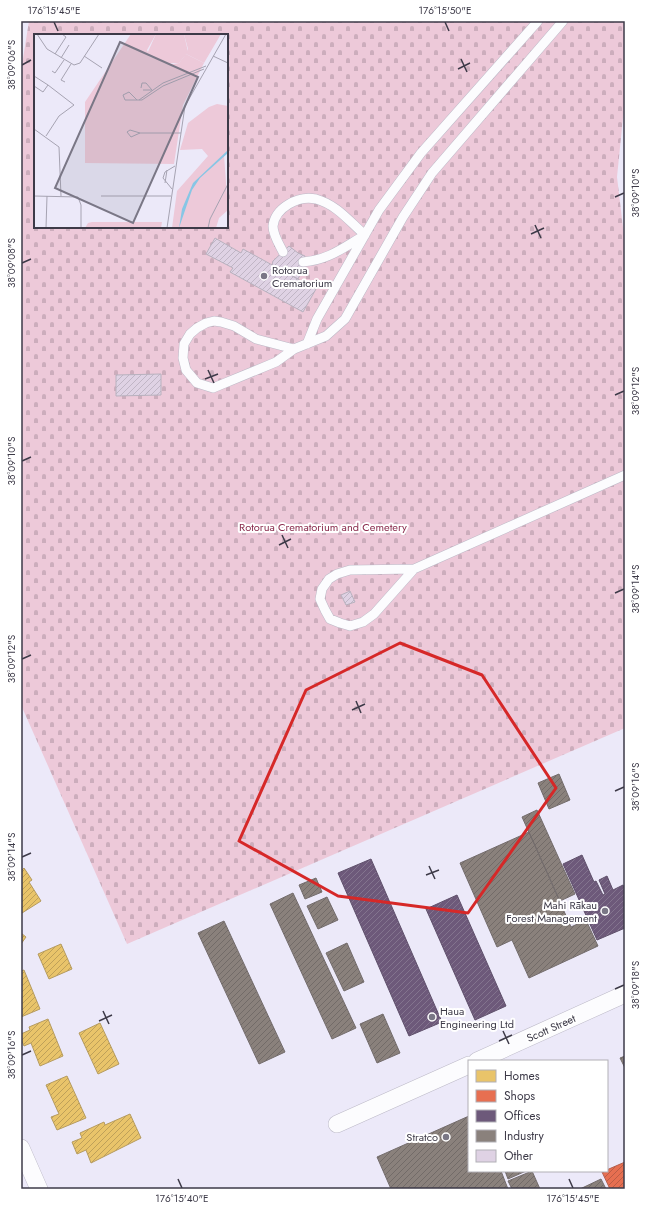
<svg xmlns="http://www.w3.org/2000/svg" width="646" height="1210" font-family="Jost,sans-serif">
  <defs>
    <pattern id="cemetery-stones" width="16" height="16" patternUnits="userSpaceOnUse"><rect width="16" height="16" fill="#edc9d9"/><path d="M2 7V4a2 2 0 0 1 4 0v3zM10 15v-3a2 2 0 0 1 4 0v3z" fill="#ccadbc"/></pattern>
    <pattern id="homes-hatch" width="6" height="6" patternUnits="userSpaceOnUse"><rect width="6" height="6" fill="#e9c46a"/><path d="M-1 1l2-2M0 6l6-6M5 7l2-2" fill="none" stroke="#bea059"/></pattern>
    <pattern id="shops-hatch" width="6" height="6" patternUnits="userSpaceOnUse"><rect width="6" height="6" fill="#e76f51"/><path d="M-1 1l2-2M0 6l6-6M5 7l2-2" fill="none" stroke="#bc5c45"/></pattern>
    <pattern id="offices-hatch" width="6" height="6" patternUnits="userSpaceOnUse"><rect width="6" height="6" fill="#6d597a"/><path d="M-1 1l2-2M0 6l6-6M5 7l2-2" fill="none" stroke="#83748e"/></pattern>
    <pattern id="industry-hatch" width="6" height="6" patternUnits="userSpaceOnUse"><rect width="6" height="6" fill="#8a817c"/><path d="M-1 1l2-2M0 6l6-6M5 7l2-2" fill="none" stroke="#726b68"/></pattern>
    <pattern id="building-hatch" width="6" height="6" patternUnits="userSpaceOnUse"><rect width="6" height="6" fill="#dfd2e4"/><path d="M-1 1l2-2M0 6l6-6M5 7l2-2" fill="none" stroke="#c0b5c5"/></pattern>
  </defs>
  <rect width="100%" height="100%" fill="#ece9f9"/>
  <path fill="url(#cemetery-stones)" fill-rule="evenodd" d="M 29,21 L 625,21 L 625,98 L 617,177 L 625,244 L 625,728 L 127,944 L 21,705 L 21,71 ZM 35,35 L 227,35 L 227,227 L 35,227 Z"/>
  <path fill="url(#homes-hatch)" stroke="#b59b60" d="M 24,868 L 32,880 L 29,882 L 41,901 L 22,913 L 21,911 L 21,871 Z
    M 21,933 L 26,937 L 21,944 Z
    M 61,944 L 72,969 L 49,979 L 38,954 Z
    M 24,970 L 40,1009 L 21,1017 L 21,971 Z
    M 48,1019 L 63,1056 L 40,1066 L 31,1043 L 24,1046 L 21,1039 L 21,1034 L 30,1030 L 29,1027 Z
    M 100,1023 L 119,1064 L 98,1074 L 79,1033 Z
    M 67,1076 L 86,1118 L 57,1130 L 51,1117 L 59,1114 L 46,1085 Z
    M 130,1114 L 141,1138 L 91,1163 L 86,1150 L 77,1154 L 72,1142 L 82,1138 L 80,1133 L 104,1122 L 105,1125 Z"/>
  <path fill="url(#shops-hatch)" stroke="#b45f4e" d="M 625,1162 L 625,1189 L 610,1189 L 602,1172 Z"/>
  <path fill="url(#offices-hatch)" stroke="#5f506b" d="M 582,855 L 594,882 L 596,881 L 603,895 L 605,894 L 599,880 L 607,876 L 613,890 L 623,885 L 625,889 L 625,928 L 597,940 L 563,864 Z
    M 371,859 L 442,1022 L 409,1036 L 338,873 Z
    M 457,895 L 506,1006 L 475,1020 L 426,909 Z"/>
  <path fill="url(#industry-hatch)" stroke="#736c6c" d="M 559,774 L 570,800 L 549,809 L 538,783 Z
    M 537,810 L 575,894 L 560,901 L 522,817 Z
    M 529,832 L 571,927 L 586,920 L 598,946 L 529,978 L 512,940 L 497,947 L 460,863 Z
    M 316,878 L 322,892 L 305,899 L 299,885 Z
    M 293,893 L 356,1028 L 332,1039 L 270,904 Z
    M 327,897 L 338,920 L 318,929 L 307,906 Z
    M 224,921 L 285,1052 L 259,1064 L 198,933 Z
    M 347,943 L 364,982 L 344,991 L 326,953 Z
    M 383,1014 L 400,1053 L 377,1063 L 360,1024 Z
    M 625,1056 L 625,1068 L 620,1058 Z
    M 469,1116 L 469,1171 L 501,1171 L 508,1189 L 391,1189 L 377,1157 Z
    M 505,1171 L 526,1171 L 508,1179 Z
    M 532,1171 L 540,1189 L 512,1189 L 508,1181 Z
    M 601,1179 L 606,1189 L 580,1189 Z"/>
  <path fill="url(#building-hatch)" stroke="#b8b1be" d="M 215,238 L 241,253 L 243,249 L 316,289 L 303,312 L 230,272 L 233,268 L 206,254 Z
    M 289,246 L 298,253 L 305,256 L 300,275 L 298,279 L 272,265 L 273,261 Z
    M 161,374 L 161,395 L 116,396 L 116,375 Z
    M 350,591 L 355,602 L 346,605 L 341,595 Z"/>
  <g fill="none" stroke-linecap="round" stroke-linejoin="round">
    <defs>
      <path id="lane" d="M 283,252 C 279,244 273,235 273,226 C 275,208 298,195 316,199 C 337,205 349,221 365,235 C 344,247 329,260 303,262
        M 307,344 L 317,319 L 379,210 L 421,153 L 538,21
        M 294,349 L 256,339 L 234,326 L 221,322 L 214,321 L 206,323 L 197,328 L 190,334 L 184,344 L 183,358 L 186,370 L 197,383 L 213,388 L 276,362 L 294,349 L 326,336 L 345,319 L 403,217 L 432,173 L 563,21
        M 414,569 L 374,614 L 363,622 L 350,626 L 340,623 L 330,619 L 325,610 L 320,599 L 322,589 L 329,579 L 337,574 L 350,570 L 414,569 L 625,475"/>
      <path id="street" d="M 477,1061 L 625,994
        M 337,1124 L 469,1065
        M 21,1148 L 39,1189"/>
    </defs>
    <use href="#lane" stroke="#bcb9c7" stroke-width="10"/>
    <use href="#street" stroke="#bcb9c7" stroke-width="18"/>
    <use href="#lane" stroke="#fcfcfe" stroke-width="9"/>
    <use href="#street" stroke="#fcfcfe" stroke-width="17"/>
  </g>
  <path fill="none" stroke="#d62828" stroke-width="3" stroke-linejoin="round" d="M 400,643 L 482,675 L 556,788 L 468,913 L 338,896 L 239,841 L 306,690 Z"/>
  <path fill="none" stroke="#3d3a48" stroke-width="1.5" d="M 54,22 L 58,31M 445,22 L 449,31M 461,59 L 467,72M 22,65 L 31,60M 458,69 L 470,63M 615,197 L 624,193M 535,225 L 541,238M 531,234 L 544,228M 22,263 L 31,259M 208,370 L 214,383M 205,379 L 218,374M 615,395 L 624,391M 22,461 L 31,457M 282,535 L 288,548M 279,545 L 291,539M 615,593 L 624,589M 22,659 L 31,655M 356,701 L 361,713M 352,710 L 365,704M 615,791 L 624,787M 22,857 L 31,853M 429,866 L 435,879M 426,875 L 439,870M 615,989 L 624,985M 103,1011 L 109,1024M 99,1021 L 112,1015M 503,1031 L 509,1044M 499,1041 L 512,1035M 22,1055 L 31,1051M 178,1179 L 182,1188M 569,1179 L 573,1188"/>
  <g fill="#7a7786" stroke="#fff" stroke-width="1.5">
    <circle cx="264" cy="276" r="4"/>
    <circle cx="605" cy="911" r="4"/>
    <circle cx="432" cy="1017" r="4"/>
    <circle cx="446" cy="1137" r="4"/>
  </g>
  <g text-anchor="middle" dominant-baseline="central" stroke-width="4" stroke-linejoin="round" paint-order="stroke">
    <g font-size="11" fill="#3d3a48" stroke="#fff" text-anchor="start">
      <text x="272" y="270">Rotorua<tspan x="272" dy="13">Crematorium</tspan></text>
      <text x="597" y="905" text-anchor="end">Mahi Rākau<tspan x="597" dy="13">Forest Management</tspan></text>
      <text x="440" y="1011">Haua<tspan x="440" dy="13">Engineering Ltd</tspan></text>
      <text x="438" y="1137" text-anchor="end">Stratco</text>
    </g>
    <g font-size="11" fill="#892a4c" stroke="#fff">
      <text x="323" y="527">Rotorua Crematorium and Cemetery</text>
    </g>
    <g font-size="11" fill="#3d3a48" stroke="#fff">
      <text transform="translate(551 1028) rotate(-24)">Scott Street</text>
    </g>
  </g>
  <g transform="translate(34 34)">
    <rect width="194" height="194" fill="#ece9f9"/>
    <path d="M 122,0 L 150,0 L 154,18 L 145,29 L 132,29 L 113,20 ZM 183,70 L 194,72 L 194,118 L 190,121 L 194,176 L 185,184 L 182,194 L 138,194 L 143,157 L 174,122 L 168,115 L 146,116 L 154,89 L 175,73 Z" fill="#edc9d9"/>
    <path d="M 97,0 L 122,0 L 113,16 L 116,23 L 139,30 L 145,29 L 152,20 L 170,29 L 149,71 L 140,130 L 51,129 L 51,68 Z" fill="#edc9d9"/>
    <path d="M 150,0 L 187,0 L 170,29 L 152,20 L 154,15 ZM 58,188 L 128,188 L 127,194 L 51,194 L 54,189 Z" fill="#edc9d9"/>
    <path d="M 194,116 L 194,119 L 166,144 L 158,156 L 145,194 L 148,175 L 159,149 Z" fill="#87c6e5"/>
    <path fill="none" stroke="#a6a3b2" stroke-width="1" d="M 3,0 L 13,15 L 40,31 L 46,29 L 65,0M 21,20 L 32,3 L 28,0M 50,22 L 68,34M 179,22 L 194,29M 27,24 L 35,11M 18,37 L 21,39 L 30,26M 0,42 L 14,51M 31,48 L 27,46 L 37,30M 0,52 L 9,58 L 14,51 L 40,71 L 25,82 L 12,102M 107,54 L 108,49 L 112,49 L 118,56 L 109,56M 103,66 L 95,58 L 89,61 L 91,66 L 108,66 L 129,52 L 170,35M 105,66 L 129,49 L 172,32M 0,95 L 25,113 L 27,162M 106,99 L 96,96 L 93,98 L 97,103 L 106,99 L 147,99M 131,149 L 133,136M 138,155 L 129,144 L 131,138 L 141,132M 0,162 L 44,163 L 47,171 L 47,194M 67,162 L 137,162M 12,194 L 13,162M 133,194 L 151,72 L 192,0M 174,194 L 176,185 L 194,150"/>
    <path fill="#7a7786" fill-opacity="0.15" stroke="#7a7786" stroke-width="2" d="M 86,8 L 164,43 L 99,189 L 21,154 Z"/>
    <rect width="194" height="194" fill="none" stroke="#3d3a48" stroke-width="2"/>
  </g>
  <rect width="646" height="1210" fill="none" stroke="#ffffff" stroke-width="44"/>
  <rect x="468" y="1060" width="140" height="112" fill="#ffffff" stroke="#b1b0b6"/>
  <rect x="476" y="1070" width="20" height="12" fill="#e9c46a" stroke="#b1b0b6"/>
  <text x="504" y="1080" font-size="12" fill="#3d3a48">Homes</text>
  <rect x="476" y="1090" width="20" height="12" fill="#e76f51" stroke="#b1b0b6"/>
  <text x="504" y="1100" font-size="12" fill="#3d3a48">Shops</text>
  <rect x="476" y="1110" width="20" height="12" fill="#6d597a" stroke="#b1b0b6"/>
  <text x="504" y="1120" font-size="12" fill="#3d3a48">Offices</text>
  <rect x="476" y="1130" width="20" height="12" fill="#8a817c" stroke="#b1b0b6"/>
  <text x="504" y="1140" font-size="12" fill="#3d3a48">Industry</text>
  <rect x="476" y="1150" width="20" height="12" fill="#dfd2e4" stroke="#b1b0b6"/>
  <text x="504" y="1160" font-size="12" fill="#3d3a48">Other</text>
  <rect x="22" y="22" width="602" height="1166" fill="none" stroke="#3d3a48" stroke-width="1.5"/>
  <g font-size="10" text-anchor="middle" fill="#3d3a48">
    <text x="54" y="14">176°15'45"E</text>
    <text x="445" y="14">176°15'50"E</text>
    <text transform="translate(11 65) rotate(-90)" y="4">38°09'06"S</text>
    <text transform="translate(635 193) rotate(-90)" y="4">38°09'10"S</text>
    <text transform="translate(11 263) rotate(-90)" y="4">38°09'08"S</text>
    <text transform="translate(635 391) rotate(-90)" y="4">38°09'12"S</text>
    <text transform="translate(11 461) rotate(-90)" y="4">38°09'10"S</text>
    <text transform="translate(635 589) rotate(-90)" y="4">38°09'14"S</text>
    <text transform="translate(11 659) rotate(-90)" y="4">38°09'12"S</text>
    <text transform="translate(635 787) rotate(-90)" y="4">38°09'16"S</text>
    <text transform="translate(11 857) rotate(-90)" y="4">38°09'14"S</text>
    <text transform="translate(635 985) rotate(-90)" y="4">38°09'18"S</text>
    <text transform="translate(11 1055) rotate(-90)" y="4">38°09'16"S</text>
    <text x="182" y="1202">176°15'40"E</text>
    <text x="573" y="1202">176°15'45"E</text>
  </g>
</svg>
